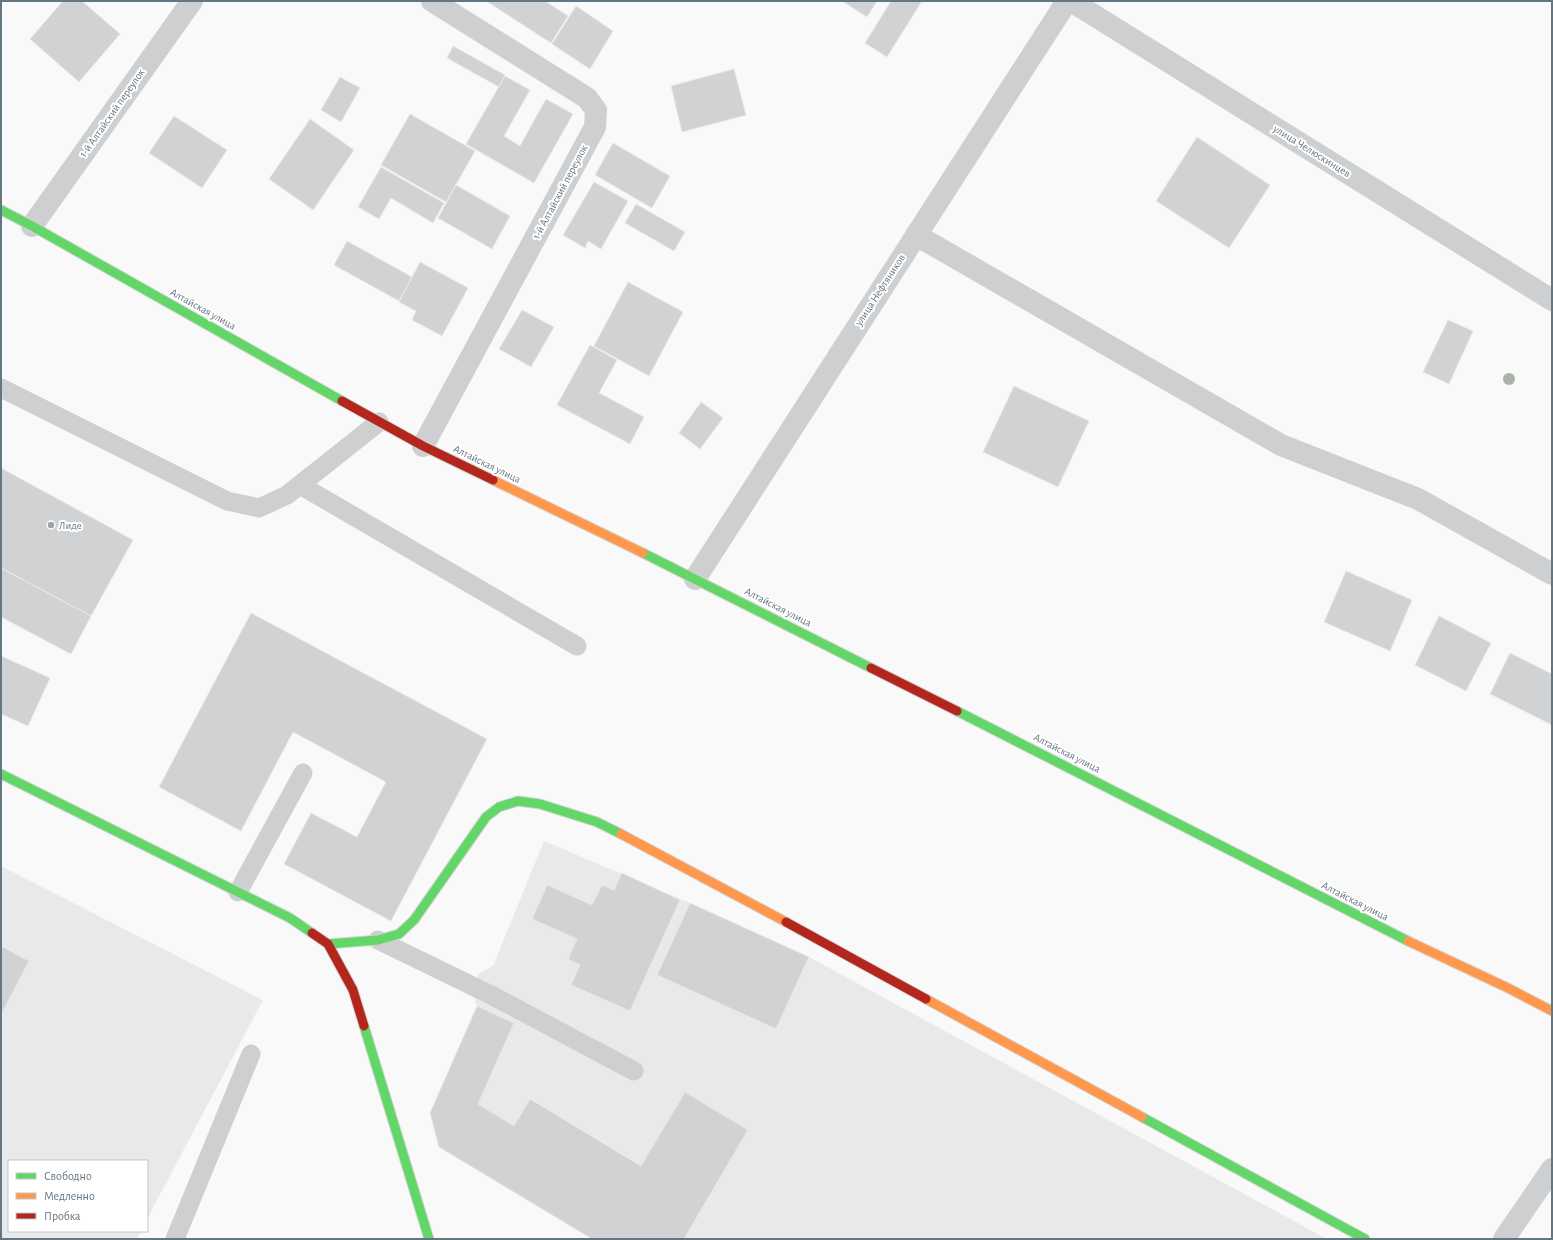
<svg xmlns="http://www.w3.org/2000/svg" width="1553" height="1240" font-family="'Alegreya Sans',sans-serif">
  <rect width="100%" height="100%" fill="#f9f9f9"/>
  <path fill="#e8e9e9" d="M 544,841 L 690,903 L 809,957 L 1327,1239 L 592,1239 L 439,1147 L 430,1113 L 477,1006 L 472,992 L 479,973 L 493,966 Z
    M 1,866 L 263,1000 L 147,1219 L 147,1161 L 9,1161 L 9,1231 L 141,1231 L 137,1239 L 1,1239 Z"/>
  <path fill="#d0d2d3" stroke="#e8e8e8" d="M 63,1 L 82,1 L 120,34 L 79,82 L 30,39 Z
    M 486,1 L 545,1 L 568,16 L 551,43 Z
    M 842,1 L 877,1 L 867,17 Z
    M 891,1 L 922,1 L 887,57 L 865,43 Z
    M 576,6 L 613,31 L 590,69 L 552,44 Z
    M 453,46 L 505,75 L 499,87 L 447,58 Z
    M 734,69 L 746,115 L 682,132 L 671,86 Z
    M 505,76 L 530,90 L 504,136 L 520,146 L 546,99 L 573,114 L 534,183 L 466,144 Z
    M 340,77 L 360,88 L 341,122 L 321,110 Z
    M 410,114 L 475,151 L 446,202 L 381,165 Z
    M 174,116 L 227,150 L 202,188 L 149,153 Z
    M 310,119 L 354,150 L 313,210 L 269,179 Z
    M 1197,137 L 1270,185 L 1229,248 L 1156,201 Z
    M 613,143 L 670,176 L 652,208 L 595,175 Z
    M 381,167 L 444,203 L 433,223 L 391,198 L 379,219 L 358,207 Z
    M 594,182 L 628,201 L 601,249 L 588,241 L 585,248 L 563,235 Z
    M 456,185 L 510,216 L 492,249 L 438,218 Z
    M 636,204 L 685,232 L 674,251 L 625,223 Z
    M 347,241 L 412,277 L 399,301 L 334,265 Z
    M 420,262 L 468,288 L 442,336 L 412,320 L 416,311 L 399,302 Z
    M 628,282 L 683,312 L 649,376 L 594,346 Z
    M 522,310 L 554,327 L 531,367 L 499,349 Z
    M 1448,320 L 1473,331 L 1449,384 L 1423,372 Z
    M 590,345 L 617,360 L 599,393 L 644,417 L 630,444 L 557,405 Z
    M 1014,386 L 1089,421 L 1058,487 L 983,452 Z
    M 701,402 L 723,418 L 700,449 L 679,433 Z
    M 1,468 L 133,540 L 91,616 L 1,568 Z
    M 1,568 L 91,616 L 71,654 L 1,617 Z
    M 1346,571 L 1412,600 L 1390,651 L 1324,622 Z
    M 251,613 L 487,739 L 391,921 L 284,864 L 311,813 L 357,837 L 386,782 L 293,732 L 241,831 L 159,787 Z
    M 1439,616 L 1491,643 L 1466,691 L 1415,665 Z
    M 1510,653 L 1552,674 L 1552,725 L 1490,694 Z
    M 1,656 L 50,678 L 28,726 L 1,714 Z
    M 622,873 L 680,900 L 630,1011 L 571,985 L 580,965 L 568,959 L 577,939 L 532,919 L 547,885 L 592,905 L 602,885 L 614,890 Z
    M 690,903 L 809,957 L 776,1029 L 657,975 Z
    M 1,946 L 29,961 L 1,1015 Z
    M 477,1006 L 514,1023 L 478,1104 L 514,1126 L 530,1099 L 641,1166 L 685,1092 L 748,1130 L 684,1239 L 592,1239 L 439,1147 L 430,1113 Z"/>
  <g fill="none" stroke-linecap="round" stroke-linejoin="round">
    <defs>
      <path id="fast" d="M 1,210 L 32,226 L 342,401
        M 643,553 L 871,668
        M 957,711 L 1408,941
        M 1,774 L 290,918 L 312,933
        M 328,944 L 378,940 L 399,934 L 414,920 L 486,817 L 499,807 L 518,801 L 540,804 L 597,822 L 621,834
        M 364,1026 L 429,1239
        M 1142,1117 L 1365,1239"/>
      <path id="slow" d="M 493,480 L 643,553
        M 621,834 L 786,922
        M 1408,941 L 1508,988 L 1552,1011
        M 926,999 L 1142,1117"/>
      <path id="jam" d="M 342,401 L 423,446 L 493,480
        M 871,668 L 957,711
        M 786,922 L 926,999
        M 312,933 L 328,944 L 353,990 L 364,1026"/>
    </defs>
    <use href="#fast" stroke="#d5d6d7" stroke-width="11"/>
    <use href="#slow" stroke="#d5d6d7" stroke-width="11"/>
    <use href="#jam" stroke="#d5d6d7" stroke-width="11"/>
    <path stroke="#cecfd0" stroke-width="19" d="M 1,388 L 227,501 L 259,508 L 287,495 L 379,422
      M 300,485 L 577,646
      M 238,892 L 303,773
      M 378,940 L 491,995 L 634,1071
      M 175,1239 L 251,1054"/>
    <path stroke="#cecfd0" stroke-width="22" d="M 1071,1 L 1552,300
      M 32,226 L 192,1
      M 916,235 L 1281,445 L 1418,499 L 1552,574
      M 423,446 L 595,127 L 596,110 L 587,98 L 432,1
      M 695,579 L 1067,1
      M 1504,1239 L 1552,1169"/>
    <use href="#fast" stroke="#63d668" stroke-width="9"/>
    <use href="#slow" stroke="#ff974d" stroke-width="9"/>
    <use href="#jam" stroke="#b3261e" stroke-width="9"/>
  </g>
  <circle fill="#a9b3a7" cx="1509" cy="379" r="6"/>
  <circle fill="#99a4ac" stroke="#fff" stroke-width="1.5" cx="51" cy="525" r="4"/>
  <g text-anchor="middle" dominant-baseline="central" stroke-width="4" stroke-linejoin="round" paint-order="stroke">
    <g font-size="11" fill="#657683" stroke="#fff">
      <text transform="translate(112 113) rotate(-55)">1-й Алтайский переулок</text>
      <text transform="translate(1312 151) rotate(32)">улица Челюскинцев</text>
      <text transform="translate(560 192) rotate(-62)">1-й Алтайский переулок</text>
      <text transform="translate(880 290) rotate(-57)">улица Нефтяников</text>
      <text transform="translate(203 309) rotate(29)">Алтайская улица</text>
      <text transform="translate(487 464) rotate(26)">Алтайская улица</text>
      <text transform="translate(778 607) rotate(27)">Алтайская улица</text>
      <text transform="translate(1067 753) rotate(27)">Алтайская улица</text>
      <text transform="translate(1355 901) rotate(27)">Алтайская улица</text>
    </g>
    <g font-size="11" fill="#657683" stroke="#fff" text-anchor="start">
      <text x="59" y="525">Лиде</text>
    </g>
  </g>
  <rect width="1553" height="1240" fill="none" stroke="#657683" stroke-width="4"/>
  <rect x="8" y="1160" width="140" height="72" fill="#ffffff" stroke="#c1c8cd"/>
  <rect x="16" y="1173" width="20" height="6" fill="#63d668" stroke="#c1c8cd"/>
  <text x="44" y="1180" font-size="12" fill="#657683">Свободно</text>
  <rect x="16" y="1193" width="20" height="6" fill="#ff974d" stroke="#c1c8cd"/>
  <text x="44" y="1200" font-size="12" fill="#657683">Медленно</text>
  <rect x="16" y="1213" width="20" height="6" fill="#b3261e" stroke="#c1c8cd"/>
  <text x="44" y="1220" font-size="12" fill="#657683">Пробка</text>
</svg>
